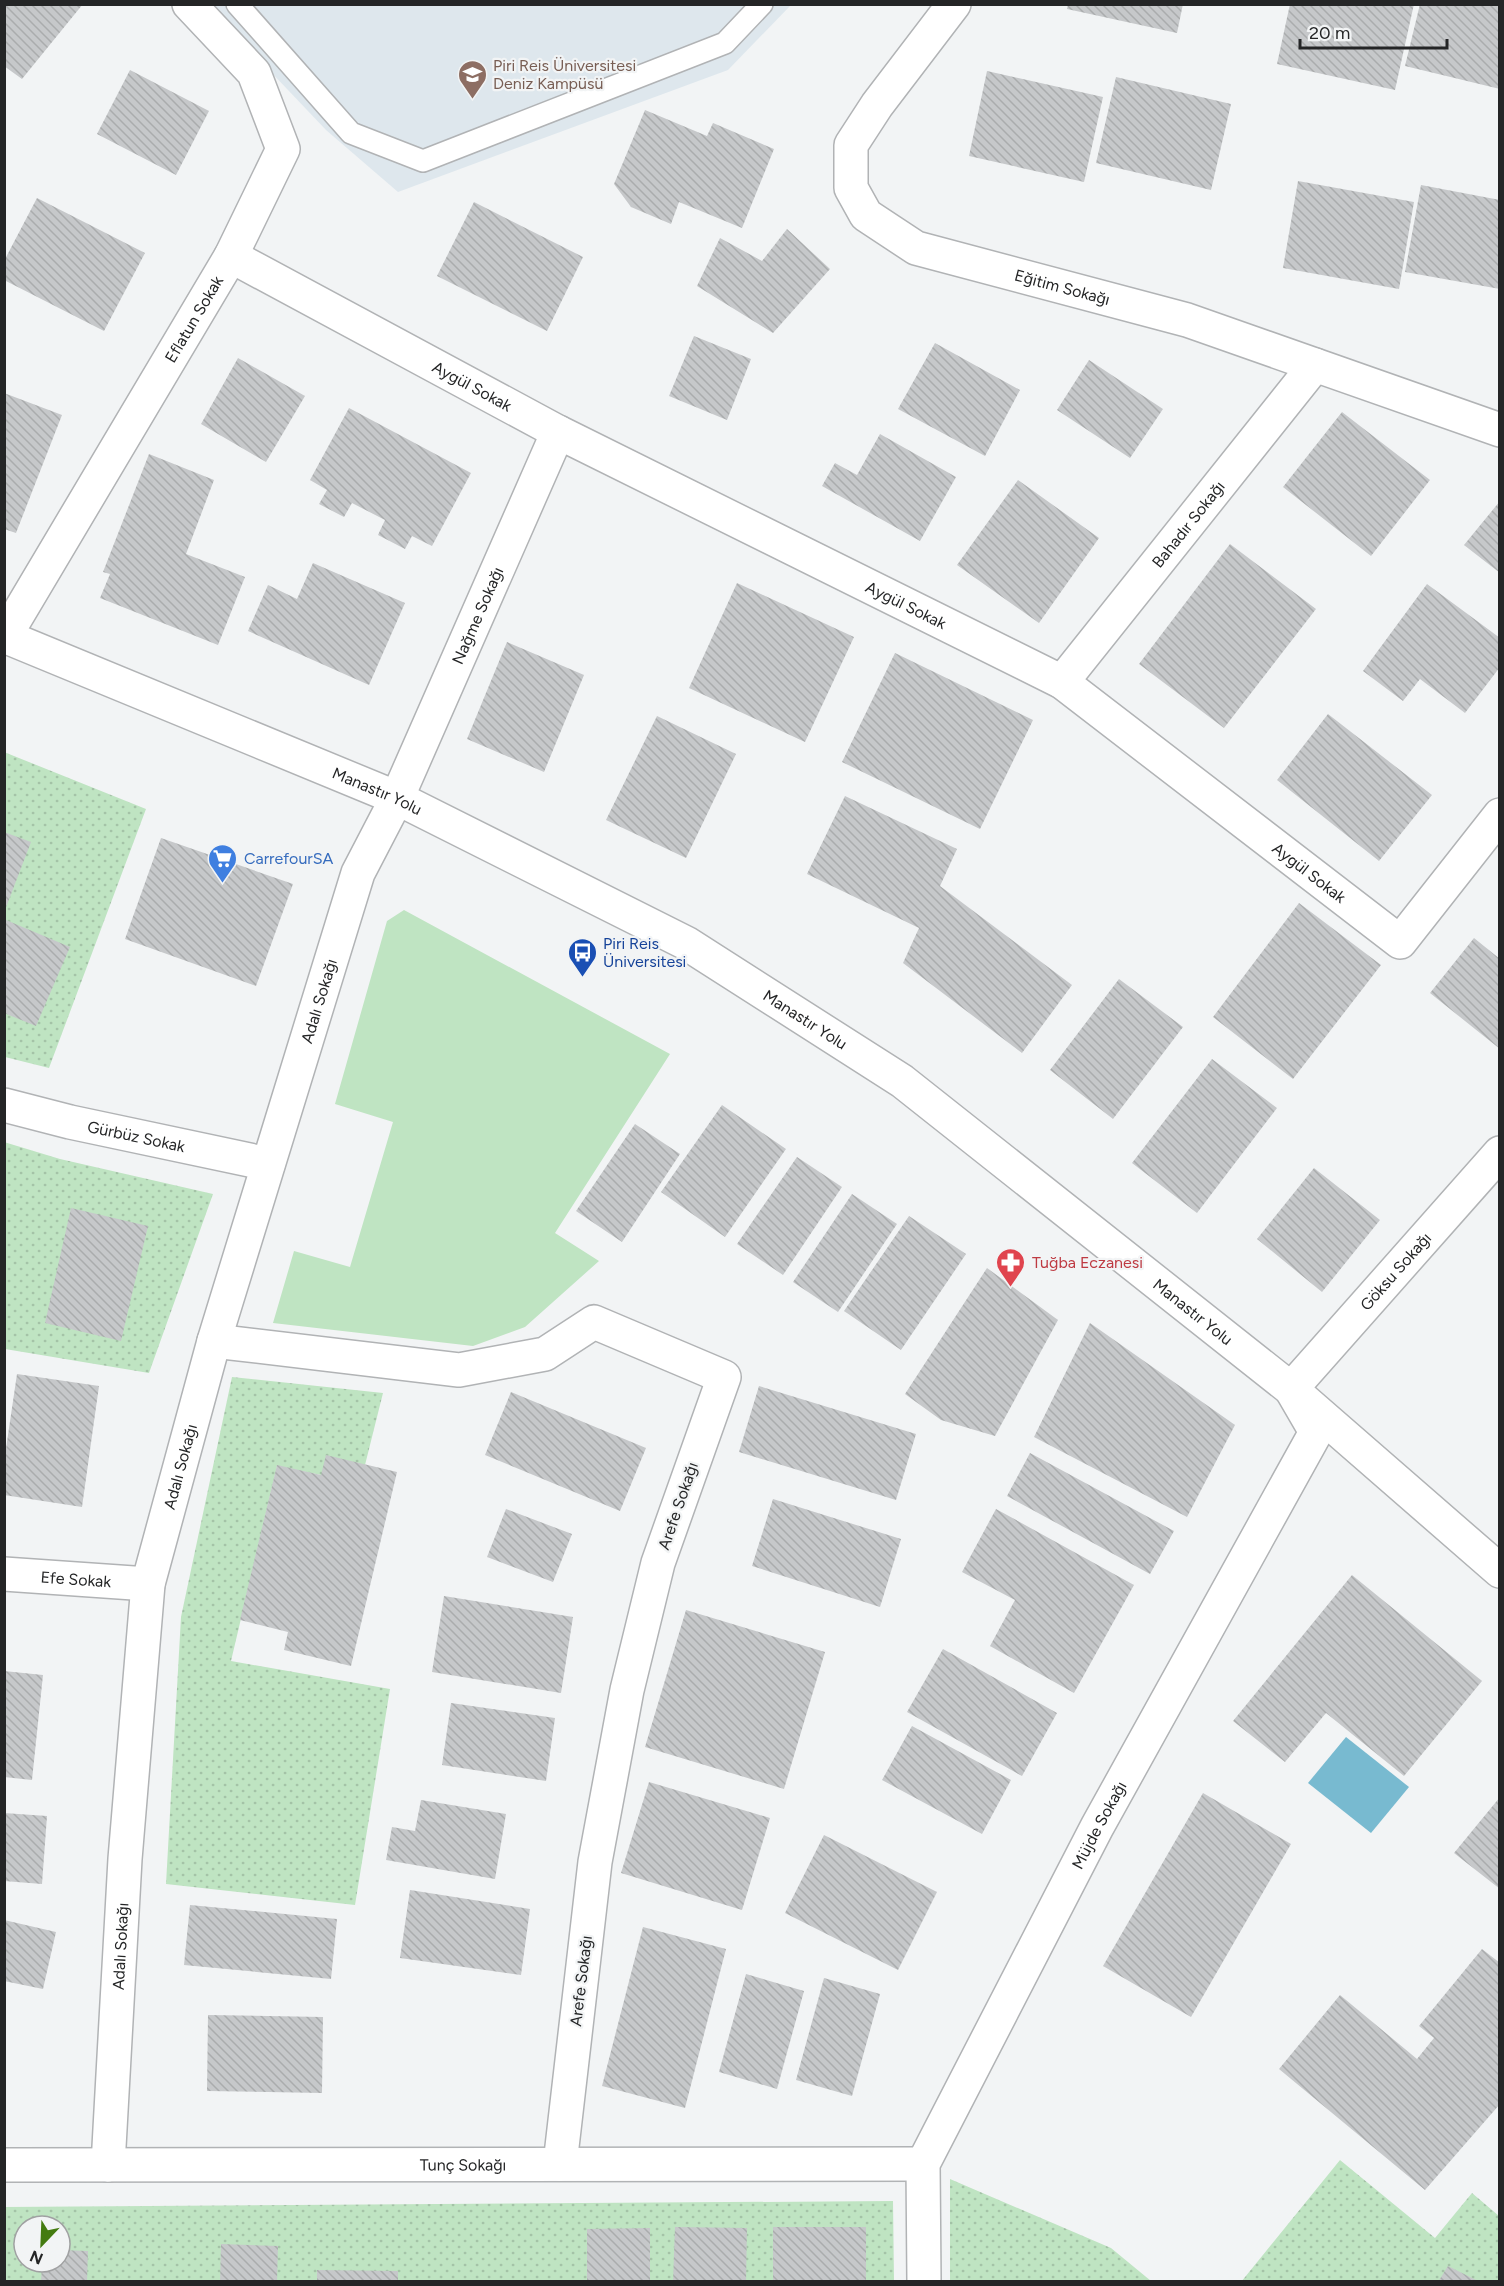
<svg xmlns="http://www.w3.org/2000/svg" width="1504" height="2286" font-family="Figtree,sans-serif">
  <defs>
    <pattern id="garden-dots" width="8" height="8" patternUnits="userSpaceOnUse" patternTransform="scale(1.5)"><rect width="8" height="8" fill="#bfe4c2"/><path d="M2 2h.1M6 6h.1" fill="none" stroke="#a4c3a7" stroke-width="1.8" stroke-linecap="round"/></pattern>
    <pattern id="building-back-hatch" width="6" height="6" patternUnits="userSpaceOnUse" patternTransform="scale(1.5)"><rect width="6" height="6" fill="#c6c8ca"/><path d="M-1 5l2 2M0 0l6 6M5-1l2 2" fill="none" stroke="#aaacad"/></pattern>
  </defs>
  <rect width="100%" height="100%" fill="#f2f4f5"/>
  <path fill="#dee7ed" d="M 207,5 L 791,5 L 728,70 L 398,192 L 326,130 Z"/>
  <path fill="#bfe4c2" d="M 404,910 L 670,1054 L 555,1233 L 599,1261 L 525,1327 L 473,1346 L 273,1323 L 294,1251 L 350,1267 L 393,1122 L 335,1104 L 387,921 Z"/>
  <path fill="url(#garden-dots)" fill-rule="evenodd" d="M 4,752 L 146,809 L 49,1068 L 5,1057 Z
    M 4,1142 L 60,1159 L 213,1194 L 149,1373 L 5,1349 Z
    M 232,1377 L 383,1393 L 365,1465 L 321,1475 L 277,1466 L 231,1661 L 390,1689 L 355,1905 L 166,1884 L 181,1617 Z
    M 1340,2160 L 1435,2238 L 1472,2193 L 1499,2216 L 1499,2281 L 1241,2282 Z
    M 950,2179 L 1111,2248 L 1151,2281 L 950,2281 Z
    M 893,2201 L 894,2281 L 5,2281 L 4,2207 ZM 24,2226 L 60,2226 L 60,2262 L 24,2262 Z"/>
  <path fill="#78bad0" d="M 1346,1737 L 1409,1787 L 1371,1833 L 1308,1783 Z"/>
  <path fill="url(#building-back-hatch)" d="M 4,4 L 83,4 L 22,79 L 4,66 Z
    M 1068,4 L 1183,4 L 1177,33 L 1067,9 Z
    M 1290,4 L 1414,4 L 1395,90 L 1277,64 Z
    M 1420,4 L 1500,4 L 1500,89 L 1405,66 Z
    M 130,70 L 209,111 L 176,175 L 97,134 Z
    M 987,71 L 1103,97 L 1084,182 L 969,156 Z
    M 1116,77 L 1231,104 L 1211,190 L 1096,163 Z
    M 645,110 L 707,136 L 713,123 L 774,149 L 742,228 L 679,202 L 671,224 L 631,207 L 614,184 Z
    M 1298,181 L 1414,202 L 1399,289 L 1283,268 Z
    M 1421,185 L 1500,200 L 1500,289 L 1405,272 Z
    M 37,198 L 145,253 L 104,331 L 4,280 L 4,261 Z
    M 474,202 L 583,257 L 547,331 L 437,276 Z
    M 787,229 L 830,269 L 773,333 L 697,286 L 720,238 L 762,261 Z
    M 694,336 L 751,359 L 727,420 L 669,396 Z
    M 935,343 L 1020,390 L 985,456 L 898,409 Z
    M 238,358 L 305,396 L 266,462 L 201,424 Z
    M 1089,360 L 1163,409 L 1130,458 L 1057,410 Z
    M 4,393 L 62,415 L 16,533 L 4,529 Z
    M 349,408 L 471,473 L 432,546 L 412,536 L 405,549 L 378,535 L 385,520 L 352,503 L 344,517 L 319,504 L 327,490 L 310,480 Z
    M 1342,412 L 1430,480 L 1371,556 L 1283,487 Z
    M 880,434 L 956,477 L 920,541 L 822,486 L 835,463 L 857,475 Z
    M 149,454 L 214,480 L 186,554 L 245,577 L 218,645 L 100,598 L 110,574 L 103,572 Z
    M 1018,480 L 1099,538 L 1039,623 L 957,565 Z
    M 1500,501 L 1500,573 L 1464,545 Z
    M 1230,544 L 1316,609 L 1224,728 L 1139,664 Z
    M 313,563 L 405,603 L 369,685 L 248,631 L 268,585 L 297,599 Z
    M 737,583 L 854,637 L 805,742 L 689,688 Z
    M 1427,584 L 1500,638 L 1500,667 L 1465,713 L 1420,679 L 1403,701 L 1363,671 Z
    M 507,642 L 584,675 L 544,772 L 467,739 Z
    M 895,653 L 1033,720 L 980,829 L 842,762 Z
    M 1328,714 L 1432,795 L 1379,861 L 1277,780 Z
    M 657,716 L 736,754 L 686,858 L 606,820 Z
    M 845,796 L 957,849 L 940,886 L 1072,985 L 1022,1053 L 903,963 L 919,928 L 807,874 Z
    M 4,832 L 31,842 L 5,910 L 4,910 Z
    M 161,838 L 293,884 L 256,986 L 125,939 Z
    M 1299,903 L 1381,965 L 1293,1079 L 1213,1017 Z
    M 6,920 L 70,947 L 36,1026 L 4,1013 Z
    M 1474,938 L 1500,959 L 1500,1049 L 1430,993 Z
    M 1119,979 L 1183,1027 L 1113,1119 L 1050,1070 Z
    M 1212,1059 L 1277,1108 L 1197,1213 L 1132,1163 Z
    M 722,1105 L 786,1149 L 725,1237 L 661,1192 Z
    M 635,1124 L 680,1154 L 622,1242 L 576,1211 Z
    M 797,1157 L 842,1187 L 783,1275 L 737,1244 Z
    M 1314,1168 L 1380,1220 L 1322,1292 L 1257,1239 Z
    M 852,1194 L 897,1224 L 838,1312 L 793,1282 Z
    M 71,1208 L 148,1226 L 121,1341 L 45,1323 Z
    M 909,1216 L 966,1254 L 901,1350 L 844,1311 Z
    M 987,1268 L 1058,1320 L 995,1436 L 941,1420 L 905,1394 Z
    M 1090,1323 L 1235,1425 L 1187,1517 L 1034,1437 Z
    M 17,1374 L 99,1386 L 82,1507 L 4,1495 L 4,1462 Z
    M 759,1386 L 916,1434 L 896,1500 L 739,1452 Z
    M 511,1392 L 646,1448 L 620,1511 L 485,1455 Z
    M 1030,1453 L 1174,1531 L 1150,1574 L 1007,1496 Z
    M 326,1455 L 397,1472 L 351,1666 L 284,1650 L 288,1632 L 240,1620 L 277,1465 L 321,1475 Z
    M 773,1499 L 901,1539 L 880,1607 L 752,1566 Z
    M 506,1509 L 572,1534 L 553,1582 L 487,1557 Z
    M 996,1509 L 1134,1585 L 1074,1693 L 990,1646 L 1015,1600 L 962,1572 Z
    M 1352,1575 L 1482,1681 L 1404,1776 L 1326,1713 L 1285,1762 L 1233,1721 Z
    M 444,1596 L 573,1617 L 561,1693 L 432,1672 Z
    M 686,1610 L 825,1652 L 784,1789 L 645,1747 Z
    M 943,1649 L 1057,1713 L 1022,1776 L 907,1712 Z
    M 4,1671 L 43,1675 L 32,1780 L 4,1777 Z
    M 451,1703 L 555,1718 L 546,1781 L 442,1765 Z
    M 912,1726 L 1011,1780 L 982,1834 L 882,1780 Z
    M 649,1782 L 770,1818 L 742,1910 L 621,1873 Z
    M 1203,1793 L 1291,1844 L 1191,2017 L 1103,1966 Z
    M 1500,1797 L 1500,1889 L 1454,1853 Z
    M 421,1800 L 506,1814 L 495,1879 L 386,1860 L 392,1827 L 415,1831 Z
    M 4,1813 L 47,1816 L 42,1884 L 4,1881 Z
    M 824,1835 L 937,1892 L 898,1970 L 785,1913 Z
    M 410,1890 L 530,1909 L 521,1975 L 400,1958 Z
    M 190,1905 L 337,1919 L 331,1979 L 184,1965 Z
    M 4,1920 L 56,1932 L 43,1989 L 4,1981 Z
    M 643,1927 L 726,1949 L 685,2108 L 602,2086 Z
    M 1482,1949 L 1500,1963 L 1500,2104 L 1425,2190 L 1279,2069 L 1340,1995 L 1417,2059 L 1434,2038 L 1419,2026 Z
    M 746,1974 L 804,1991 L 777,2089 L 719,2072 Z
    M 824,1978 L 880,1994 L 852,2096 L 796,2080 Z
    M 208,2015 L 323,2017 L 322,2093 L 207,2091 Z
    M 675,2227 L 747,2228 L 746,2282 L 673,2282 Z
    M 773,2227 L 866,2227 L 866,2282 L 773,2282 Z
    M 650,2228 L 650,2282 L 587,2282 L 587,2229 Z
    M 221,2244 L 278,2246 L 277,2282 L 220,2282 Z
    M 60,2250 L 88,2251 L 87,2282 L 41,2282 L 42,2262 L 60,2262 Z
    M 1448,2266 L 1480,2282 L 1438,2282 Z
    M 317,2270 L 398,2271 L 398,2282 L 317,2282 Z"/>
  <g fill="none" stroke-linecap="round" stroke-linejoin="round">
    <defs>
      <path id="service" d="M 237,4 L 351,133 L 423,161 L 725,43 L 762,4"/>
      <g id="minor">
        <path id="s1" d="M 954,4 L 877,105 L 851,145 L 851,188 L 866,215 L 916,248 L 1187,320 L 1500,430"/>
        <path id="s2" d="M 231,256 L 558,432 L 1062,682 L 1400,942 L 1500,815"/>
        <path id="s3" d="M 5,636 L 231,256 L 283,149 L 254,73 L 189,4"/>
        <path id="s4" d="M 1062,682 L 1315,365"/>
        <path id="s5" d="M 4,1105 L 70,1122 L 268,1164"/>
        <path d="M 214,1341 L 459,1370 L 545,1354 L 594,1322 L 724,1377 L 658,1563 L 627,1690 L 595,1862 L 560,2164"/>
        <path id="s6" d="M 4,1574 L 148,1584"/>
        <path id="s7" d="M 4,2165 L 923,2164"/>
        <path id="s8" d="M 108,2165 L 125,1859 L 148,1584 L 214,1341 L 358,873 L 397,798 L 558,432"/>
        <path id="s9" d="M 924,2282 L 923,2164 L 1097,1827 L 1316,1432 L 1291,1389 L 1500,1153"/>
      </g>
      <g id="primary">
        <path id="s10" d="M 4,636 L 397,798 L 686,943 L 902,1081 L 1291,1389 L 1500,1571"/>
      </g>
    </defs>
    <use href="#service" stroke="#b1b3b5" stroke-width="24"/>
    <use href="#minor" stroke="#b1b3b5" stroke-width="36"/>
    <use href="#primary" stroke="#b1b3b5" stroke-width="36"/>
    <use href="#service" stroke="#fff" stroke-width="21"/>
    <use href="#minor" stroke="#fff" stroke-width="33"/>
    <use href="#primary" stroke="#fff" stroke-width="33"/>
  </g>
  <defs>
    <symbol id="university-pin" viewBox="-11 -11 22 30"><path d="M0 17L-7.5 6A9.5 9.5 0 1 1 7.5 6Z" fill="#8d6e63" stroke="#f2f4f5"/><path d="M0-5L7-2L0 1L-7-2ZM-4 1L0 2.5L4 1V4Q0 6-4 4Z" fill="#fff"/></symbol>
    <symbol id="supermarket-pin" viewBox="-11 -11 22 30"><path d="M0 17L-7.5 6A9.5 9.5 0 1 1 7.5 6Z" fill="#3f7fe0" stroke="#f2f4f5"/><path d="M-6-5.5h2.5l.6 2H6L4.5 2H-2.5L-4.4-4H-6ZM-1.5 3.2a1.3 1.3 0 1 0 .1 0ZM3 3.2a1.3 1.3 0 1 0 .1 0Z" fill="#fff"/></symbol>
    <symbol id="bus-pin" viewBox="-11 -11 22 30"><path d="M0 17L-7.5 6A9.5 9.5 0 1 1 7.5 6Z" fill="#1a4fb4" stroke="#f2f4f5"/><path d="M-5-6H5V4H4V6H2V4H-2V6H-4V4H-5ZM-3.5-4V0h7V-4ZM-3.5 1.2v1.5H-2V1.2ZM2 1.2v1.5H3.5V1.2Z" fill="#fff"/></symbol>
    <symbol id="pharmacy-pin" viewBox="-11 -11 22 30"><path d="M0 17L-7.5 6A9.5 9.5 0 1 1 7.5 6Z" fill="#e0444e" stroke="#f2f4f5"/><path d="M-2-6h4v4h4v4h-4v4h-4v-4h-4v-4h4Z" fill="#fff"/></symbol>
  </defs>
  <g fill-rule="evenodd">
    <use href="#university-pin" x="456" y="58" width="33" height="45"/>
    <use href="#supermarket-pin" x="206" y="842" width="33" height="45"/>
    <use href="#bus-pin" x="566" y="936" width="33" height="45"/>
    <use href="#pharmacy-pin" x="994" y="1246" width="33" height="45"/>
  </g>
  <g text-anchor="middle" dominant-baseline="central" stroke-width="4.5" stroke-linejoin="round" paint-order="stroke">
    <g font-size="16" fill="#785e54" stroke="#f2f4f5" text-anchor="start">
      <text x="493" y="65">Piri Reis Üniversitesi<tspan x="493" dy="18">Deniz Kampüsü</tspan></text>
    </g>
    <g font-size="16" fill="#242526" stroke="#f2f4f5">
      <text stroke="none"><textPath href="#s1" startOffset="460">Eğitim Sokağı</textPath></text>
      <text stroke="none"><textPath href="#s3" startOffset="369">Eflatun Sokak</textPath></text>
      <text stroke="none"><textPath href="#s2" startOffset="274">Aygül Sokak</textPath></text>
      <text stroke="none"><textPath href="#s4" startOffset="202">Bahadır Sokağı</textPath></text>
      <text stroke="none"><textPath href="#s2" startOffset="760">Aygül Sokak</textPath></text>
      <text stroke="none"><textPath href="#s8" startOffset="1608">Nağme Sokağı</textPath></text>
      <text stroke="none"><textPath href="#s10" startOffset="404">Manastır Yolu</textPath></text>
      <text stroke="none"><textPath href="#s2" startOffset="1246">Aygül Sokak</textPath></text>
      <text stroke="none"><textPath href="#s8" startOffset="1190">Adalı Sokağı</textPath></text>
      <text stroke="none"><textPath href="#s10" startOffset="890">Manastır Yolu</textPath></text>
      <text stroke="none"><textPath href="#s5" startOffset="136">Gürbüz Sokak</textPath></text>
      <text stroke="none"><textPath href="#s9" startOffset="1156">Göksu Sokağı</textPath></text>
      <text stroke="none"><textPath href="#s10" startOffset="1376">Manastır Yolu</textPath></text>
      <text stroke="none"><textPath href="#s8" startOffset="704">Adalı Sokağı</textPath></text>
      <text transform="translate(678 1506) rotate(-71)">Arefe Sokağı</text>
      <text stroke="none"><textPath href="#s6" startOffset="72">Efe Sokak</textPath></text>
      <text stroke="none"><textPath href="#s9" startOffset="500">Müjde Sokağı</textPath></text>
      <text stroke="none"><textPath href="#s8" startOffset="219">Adalı Sokağı</textPath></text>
      <text transform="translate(581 1981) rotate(-83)">Arefe Sokağı</text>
      <text stroke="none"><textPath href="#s7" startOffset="459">Tunç Sokağı</textPath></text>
    </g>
    <g font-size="16" fill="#366cbe" stroke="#f2f4f5" text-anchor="start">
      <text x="244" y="858">CarrefourSA</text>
    </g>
    <g font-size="16" fill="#164399" stroke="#f2f4f5" text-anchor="start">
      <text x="603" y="943">Piri Reis<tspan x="603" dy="18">Üniversitesi</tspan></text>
    </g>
    <g font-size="16" fill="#be3a42" stroke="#f2f4f5" text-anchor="start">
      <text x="1032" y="1262">Tuğba Eczanesi</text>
    </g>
  </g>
  <rect width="1504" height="2286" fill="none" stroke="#242526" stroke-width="12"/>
  <g transform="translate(42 2244) rotate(203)"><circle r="28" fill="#f2f4f5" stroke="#a0a1a2" stroke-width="1.5"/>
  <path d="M0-4.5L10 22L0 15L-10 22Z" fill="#447b10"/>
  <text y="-9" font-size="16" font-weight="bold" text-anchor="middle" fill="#242526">N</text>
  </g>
  <path d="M1300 39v9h147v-9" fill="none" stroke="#242526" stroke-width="3"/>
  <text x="1309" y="39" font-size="18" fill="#242526" stroke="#f2f4f5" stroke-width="4.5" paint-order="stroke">20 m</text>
</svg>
